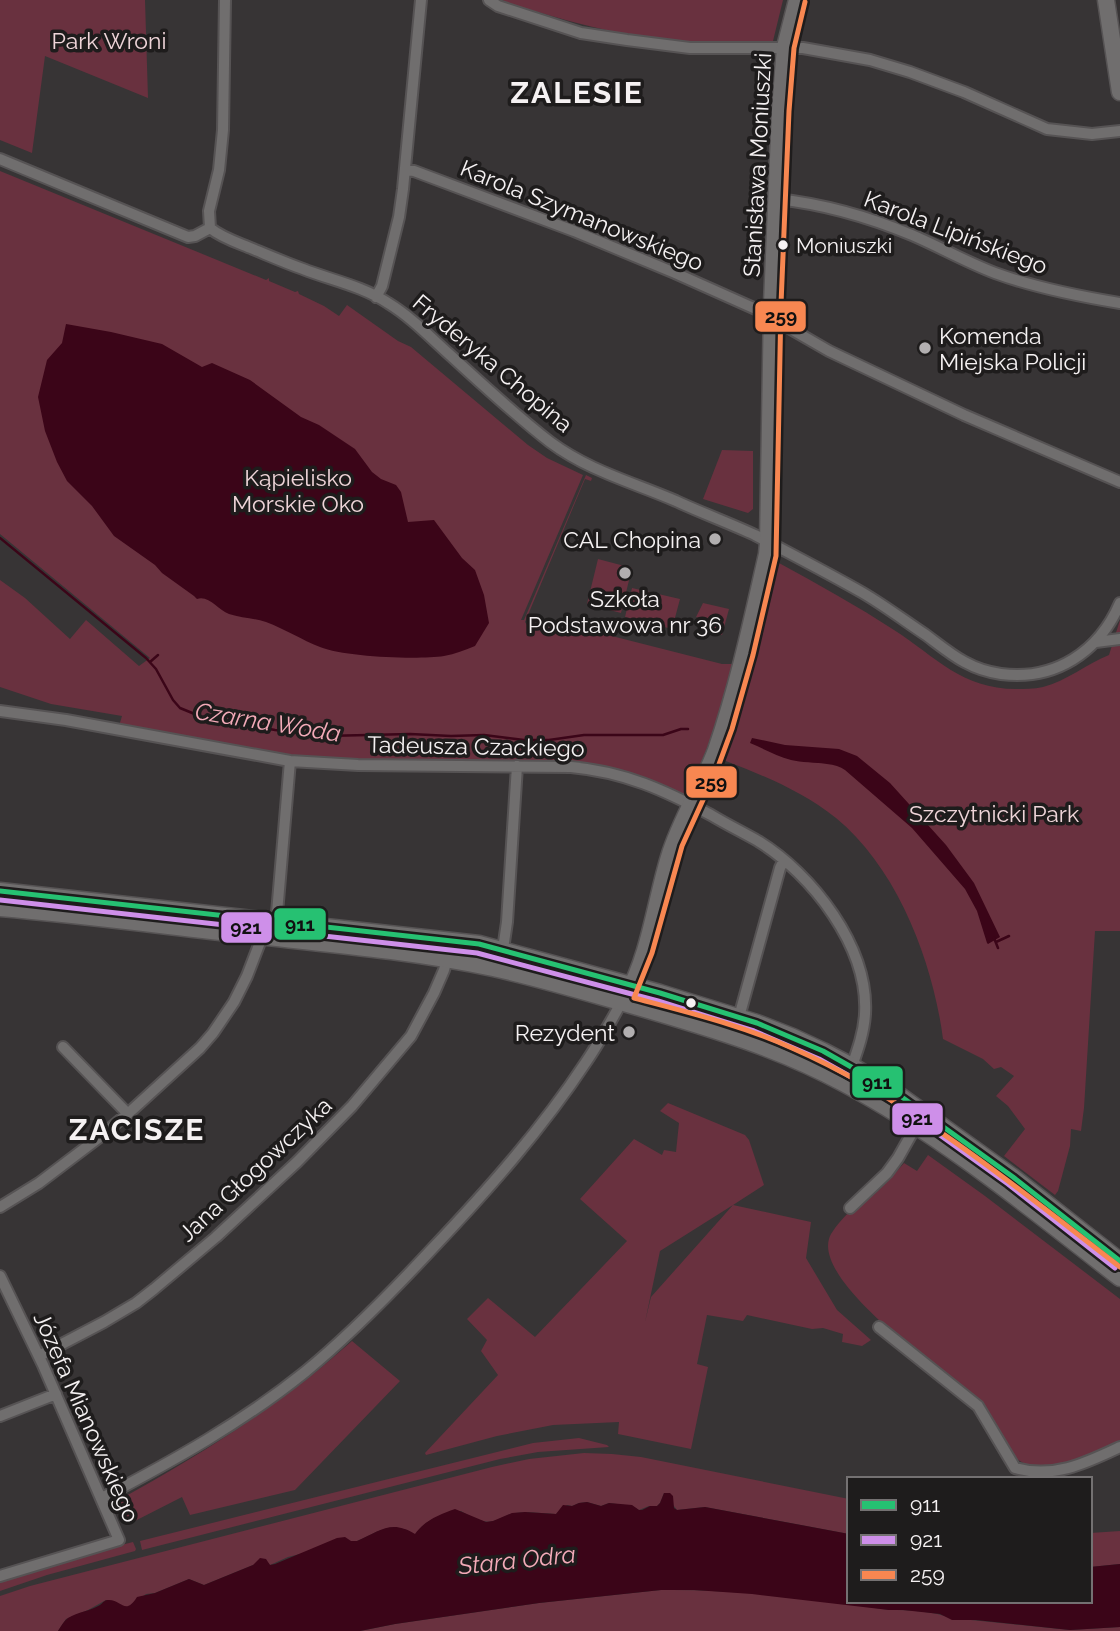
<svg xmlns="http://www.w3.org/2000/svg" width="1120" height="1631" font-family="Raleway,sans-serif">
  <rect width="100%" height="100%" fill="#373435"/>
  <path fill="#69313f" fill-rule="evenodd" d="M 0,0 L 145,0 L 148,98 L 45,56 L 32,153 L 0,140 Z
    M 502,0 L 783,0 L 773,41 C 698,50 619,36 548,15 C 533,10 516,7 502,0 Z
    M 0,171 L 266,280 L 269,278 L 269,281 L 295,292 L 298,291 L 299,294 L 324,306 L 339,316 L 347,305 L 398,341 L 411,347 L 528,445 L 547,458 L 583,475 L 521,620 L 524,620 L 586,475 L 592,478 L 591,481 L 585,479 L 525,622 L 527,625 L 600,633 L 722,664 L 733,664 C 724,707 708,747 691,787 L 686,794 L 680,793 L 647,779 L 624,772 L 566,762 L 480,762 L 315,758 L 287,755 L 119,726 L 122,716 L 51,704 L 0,687 L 0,580 L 25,598 L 70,639 L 86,620 L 139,666 L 150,658 L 0,534 Z
    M 722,450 L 753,451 L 753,509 L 748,513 L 703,499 Z
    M 598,559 L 632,568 L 621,613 L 587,604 Z
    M 776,563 L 779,563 C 818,584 857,606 894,630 C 936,657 962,689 1016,689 C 1025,689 1034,689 1043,687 C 1067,681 1086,664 1109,655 L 1120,620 L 1120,931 L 1095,931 L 1084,1108 L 1081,1131 L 1071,1129 L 1070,1146 L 1058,1191 L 1055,1195 L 1004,1156 L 1025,1129 L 1008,1106 L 996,1096 L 1014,1076 L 1001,1067 L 994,1069 L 983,1059 L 943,1039 C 933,962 898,869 836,818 C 801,790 760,774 718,758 L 740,699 L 772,568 Z
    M 632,588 L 680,599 L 672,629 L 625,617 Z
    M 703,603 L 729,609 L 722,635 L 712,632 L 713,626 L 704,623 L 704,619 L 696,617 Z
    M 296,928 L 463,947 L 607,984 L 606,987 L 541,969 L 503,964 L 295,935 Z
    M 663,1004 L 774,1035 L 843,1069 L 844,1072 L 842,1074 L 661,1009 Z
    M 668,1103 L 745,1135 L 749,1140 L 764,1185 L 733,1205 L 811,1222 L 806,1258 L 837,1310 L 871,1340 L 862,1346 L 842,1342 L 843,1334 L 823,1328 L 812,1329 L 747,1315 L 743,1321 L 707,1315 L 697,1364 L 708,1367 L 691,1449 L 618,1434 L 619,1422 L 553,1425 L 497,1436 L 426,1455 L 425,1453 L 498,1375 L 481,1351 L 487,1340 L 467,1319 L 488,1298 L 535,1337 L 627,1241 L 580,1199 L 634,1139 L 662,1155 L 664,1150 L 676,1152 L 679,1123 L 660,1111 ZM 733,1205 L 651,1297 L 645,1322 L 660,1251 Z
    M 928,1155 L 985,1196 L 1120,1299 L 1120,1440 C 1092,1454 1033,1486 1010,1451 C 999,1434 992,1415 978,1399 C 948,1375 806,1279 831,1234 C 836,1226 845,1215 852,1210 C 856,1206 862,1204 866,1201 C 880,1190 892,1177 904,1163 L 917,1171 Z
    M 352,1341 L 400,1381 L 295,1490 L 190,1515 L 182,1497 L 129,1524 L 117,1501 C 177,1468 235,1433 290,1392 C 312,1376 332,1358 352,1341 Z
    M 579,1438 L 607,1445 L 609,1447 L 538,1452 L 500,1459 L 142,1550 L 140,1541 L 533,1443 Z
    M 584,1453 L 612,1454 L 641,1457 L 849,1499 L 849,1534 L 705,1507 L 677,1510 L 664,1493 L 660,1503 L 657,1506 L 649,1506 L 639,1510 L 632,1506 L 609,1503 L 601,1506 L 587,1502 L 579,1503 L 572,1506 L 567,1505 L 556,1514 C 542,1513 528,1511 515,1513 C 507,1514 501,1519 493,1521 C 482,1524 470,1516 461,1511 C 444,1513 425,1519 415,1535 C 393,1519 378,1532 357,1541 L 351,1541 L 288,1557 L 270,1565 L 268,1563 L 253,1565 L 204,1585 L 189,1579 L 155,1593 L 146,1594 L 128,1607 L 122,1607 L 106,1600 L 88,1610 L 66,1619 L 58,1631 L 0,1631 L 0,1596 L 30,1586 L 492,1467 L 529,1459 Z
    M 1120,1531 L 1120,1564 L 1090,1567 L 1090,1533 Z
    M 133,1542 L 136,1549 L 135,1551 L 47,1575 L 0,1591 L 0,1581 L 78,1556 Z
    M 661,1590 C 737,1589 814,1599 889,1610 C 910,1610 932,1611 951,1618 L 1070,1630 L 1120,1627 L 1120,1631 L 360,1631 L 395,1624 L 539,1603 Z"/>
  <path fill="#3b0518" d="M 66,324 L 111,332 L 162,344 L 202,367 L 212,363 L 250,380 L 301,417 L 319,425 L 355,449 L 372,472 L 381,479 L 396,485 L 401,492 L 408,522 L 434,520 L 462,558 L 475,570 L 484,595 L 489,623 L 475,646 C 465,650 455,654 444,656 C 417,660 345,657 320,647 C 302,640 285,629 266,622 C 254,618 241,618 229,614 C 218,610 209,595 197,599 L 194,596 L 162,573 L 155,565 L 114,536 L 92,506 L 67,481 L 57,462 L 45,431 L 38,397 L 47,360 L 62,343 Z
    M 752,738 L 785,745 L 839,749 L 857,756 L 890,783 L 946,845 L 974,883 L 1000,937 L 988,944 L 987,943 L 977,911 L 965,889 L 912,828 L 845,770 C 833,761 807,764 791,760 C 777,756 764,749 750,743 Z
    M 664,1493 L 670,1493 L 673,1496 L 674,1508 L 677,1510 L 705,1507 L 849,1534 L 849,1601 L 1090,1601 L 1090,1567 L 1120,1564 L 1120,1627 L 1070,1630 L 976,1620 L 952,1620 L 940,1614 L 903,1610 L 889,1610 L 752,1594 L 694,1590 L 661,1590 L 539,1603 L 395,1624 L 360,1631 L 58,1631 C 61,1626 64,1621 68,1618 C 78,1612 90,1611 100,1605 C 104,1602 104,1600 109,1600 C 122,1600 125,1616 137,1597 L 155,1593 L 189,1579 L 204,1585 L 253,1565 L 260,1558 L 266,1559 L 270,1565 L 275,1564 L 337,1538 L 345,1537 L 351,1541 L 357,1541 C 380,1531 391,1519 415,1534 C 424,1521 440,1514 455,1509 L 486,1522 L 493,1521 L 512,1513 L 525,1512 L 556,1514 L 563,1505 L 572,1506 L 579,1503 L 587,1502 L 601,1506 L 609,1503 L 632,1505 L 639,1510 L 642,1510 L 650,1506 L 657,1506 L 660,1503 Z"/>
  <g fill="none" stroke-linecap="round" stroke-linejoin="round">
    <path stroke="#3b0518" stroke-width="2.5" d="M 0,538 L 146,658 L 156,669 L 173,700 L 180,708 L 202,717 L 214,718 L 222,715 L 228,716 L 237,723 L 275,730 L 325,736 L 410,734 L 451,736 L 484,735 L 524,740 L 549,740 L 584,735 L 663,735 L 681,729 L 688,729
      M 150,662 L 158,655
      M 994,938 L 998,948
      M 996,942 L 1009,936"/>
    <defs>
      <path id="street" d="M 489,0 L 498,6 L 581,33 L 627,40 L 690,48 L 803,48 L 870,60 L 910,72 L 964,92 L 1047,129 L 1092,134 L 1120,131
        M 0,159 L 188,237 L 195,236 L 210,228
        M 405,170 L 414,171 L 574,231 L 675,273 L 758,310 L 829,351 L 964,415 L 1120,482
        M 777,199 C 823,204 869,217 912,235 C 940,247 966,262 995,273 C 1036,288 1077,296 1120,303
        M 210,228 C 222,238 239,243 253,249 C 270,256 286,263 303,269 C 331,280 362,286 388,303 C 411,317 429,336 449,354 C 482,384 515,415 550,442 C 589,471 632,482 676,501 C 702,513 729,523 755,535 C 791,554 828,573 863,593 C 885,606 905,621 926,635 C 950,653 969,670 1001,674 C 1055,681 1099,652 1120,603
        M 210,228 L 209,211 L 219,170 L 223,130 L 225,0
        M 376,297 L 382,286 L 399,217 L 403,189 L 421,0
        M 1096,642 L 1120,639
        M 0,711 L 66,720 L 290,761 L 358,765 L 571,767 C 625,772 664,790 711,815 C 726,824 742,832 758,841 C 812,874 869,947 865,1014 C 864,1032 858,1049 852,1066
        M 503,949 L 507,922 L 517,766
        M 739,1017 L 780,868 L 784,860
        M 63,1047 L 128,1114
        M 0,1207 L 39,1183 L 101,1136 L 132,1110 L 200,1048 L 213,1033 L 234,1002 L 247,976 L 262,937 L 274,920 L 277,913 L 290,761
        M 850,1208 L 887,1173 L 898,1158 L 916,1126
        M 0,1276 L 43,1365 L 119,1540 L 0,1576
        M 879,1327 L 978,1406 L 1015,1468 C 1054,1479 1086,1463 1120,1447
        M 39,1356 L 104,1322 L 136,1303 L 154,1289 L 216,1237 L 297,1162 L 352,1106 L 411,1036 L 434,993 L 444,970 L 447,959
        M 0,1416 L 56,1394
        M 102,1498 C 173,1461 243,1422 305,1372 C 350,1335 391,1293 431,1250 C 486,1192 542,1129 586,1062 C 599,1043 610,1023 621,1003"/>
      <path id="secondary" d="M 1106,0 L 1120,92
        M 0,891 L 479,944 L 660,993 L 757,1023 L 793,1037 L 823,1051 L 852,1066 L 892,1090 L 1013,1177 L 1120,1261
        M 0,908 C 82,915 165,926 247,935 C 329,944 412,951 493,968 C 544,979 595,995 645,1009 C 713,1029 780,1049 843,1083 C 943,1136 1031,1209 1120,1278
        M 627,994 C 649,957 656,899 669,857 C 680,820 702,787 716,750 C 738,686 752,620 767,554 L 768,543 L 772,304 L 780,110 L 785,47 L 797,0"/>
    </defs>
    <use href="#street" stroke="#565354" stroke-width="14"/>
    <use href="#secondary" stroke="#565354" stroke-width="19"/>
    <use href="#street" stroke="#706e6e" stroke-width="10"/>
    <use href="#secondary" stroke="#706e6e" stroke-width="16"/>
    <defs>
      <path id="bus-1" d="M 0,891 L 479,944 L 660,993 L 757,1023 L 823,1051 L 892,1090 L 1013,1177 L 1120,1261"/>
      <path id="bus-2" d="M 0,900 L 477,953 L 658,1001 L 754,1031 L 819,1059 L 887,1097 L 1008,1184 L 1115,1268"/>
      <path id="bus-3" d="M 805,2 L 794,48 L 789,111 L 781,304 L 776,556 L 753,655 L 732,729 L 718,767 L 682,846 L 652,953 L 634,998 C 687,1012 741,1025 792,1048 C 913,1101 1016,1187 1120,1267"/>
    </defs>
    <use href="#bus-1" stroke="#1e1c1c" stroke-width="10"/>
    <use href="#bus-2" stroke="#1e1c1c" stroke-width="10"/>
    <use href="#bus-3" stroke="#1e1c1c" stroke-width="10"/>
    <use href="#bus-1" stroke="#26c172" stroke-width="5"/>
    <use href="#bus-2" stroke="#ce8fe9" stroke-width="5"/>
    <use href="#bus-3" stroke="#f88751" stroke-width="5"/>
  </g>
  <g fill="#f5f1f2" stroke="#1e1c1c" stroke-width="2.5">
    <circle cx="783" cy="245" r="6"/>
    <circle cx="691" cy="1003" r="6"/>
  </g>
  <g fill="#b2afb0" stroke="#1e1c1c" stroke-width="2.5">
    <circle cx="925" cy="348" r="7"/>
    <circle cx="715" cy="539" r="7"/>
    <circle cx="625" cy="573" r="7"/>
    <circle cx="629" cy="1032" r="7"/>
  </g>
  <g text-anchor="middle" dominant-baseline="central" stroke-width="7" stroke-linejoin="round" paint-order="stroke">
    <g font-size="21" fill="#f5f1f2" stroke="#1e1c1c" text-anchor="start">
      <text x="796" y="245">Moniuszki</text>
    </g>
    <g font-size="23" fill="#efd5d9" stroke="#1e1c1c">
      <text x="109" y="40">Park Wroni</text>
      <text x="298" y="477">Kąpielisko<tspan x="298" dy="26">Morskie Oko</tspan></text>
      <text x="994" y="813">Szczytnicki Park</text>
    </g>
    <g font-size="23" fill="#f5f1f2" stroke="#1e1c1c">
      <text transform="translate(757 165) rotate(-87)">Stanisława Moniuszki</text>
      <text transform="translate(582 215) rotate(22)">Karola Szymanowskiego</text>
      <text transform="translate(956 232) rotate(21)">Karola Lipińskiego</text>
      <text transform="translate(493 363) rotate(40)">Fryderyka Chopina</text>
      <text transform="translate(476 746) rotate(1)">Tadeusza Czackiego</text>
      <text transform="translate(255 1169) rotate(-43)">Jana Głogowczyka</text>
      <text transform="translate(87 1417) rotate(66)">Józefa Mianowskiego</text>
    </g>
    <g font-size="23" fill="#f5f1f2" stroke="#1e1c1c" text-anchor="end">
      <text x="939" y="335" text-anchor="start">Komenda<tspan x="939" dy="26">Miejska Policji</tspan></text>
      <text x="701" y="539">CAL Chopina</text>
      <text x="625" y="598" text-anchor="middle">Szkoła<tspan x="625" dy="26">Podstawowa nr 36</tspan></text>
      <text x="615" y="1032">Rezydent</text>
    </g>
    <g font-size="24" font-style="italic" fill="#f3aab8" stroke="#1e1c1c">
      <text transform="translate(268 722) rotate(9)">Czarna Woda</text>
      <text transform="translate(517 1560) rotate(-6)">Stara Odra</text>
    </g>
    <g font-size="30" font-weight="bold" letter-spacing="2" fill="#f5f1f2" stroke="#1e1c1c">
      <text x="577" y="92">ZALESIE</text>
      <text x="137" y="1129">ZACISZE</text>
    </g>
  </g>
  <g stroke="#1e1c1c" stroke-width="2.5">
    <rect x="754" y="300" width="53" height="33" rx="7" fill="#f88751"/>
    <rect x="685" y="765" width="53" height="34" rx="7" fill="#f88751"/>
    <rect x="273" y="907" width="54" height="34" rx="7" fill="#26c172"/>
    <rect x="220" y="911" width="53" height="33" rx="7" fill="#ce8fe9"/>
    <rect x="851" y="1065" width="53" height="34" rx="7" fill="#26c172"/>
    <rect x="891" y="1102" width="53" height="34" rx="7" fill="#ce8fe9"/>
  </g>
  <g font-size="19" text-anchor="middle" font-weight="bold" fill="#111">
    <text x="781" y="323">259</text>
    <text x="711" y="789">259</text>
    <text x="300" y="931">911</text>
    <text x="246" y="934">921</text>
    <text x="877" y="1089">911</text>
    <text x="917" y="1125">921</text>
  </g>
  <rect x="847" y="1477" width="245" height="126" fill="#1e1c1c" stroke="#747172" stroke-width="2"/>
  <rect x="861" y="1500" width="35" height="10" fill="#26c172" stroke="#747172" stroke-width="2"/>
  <text x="910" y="1512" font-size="21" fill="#f5f1f2">911</text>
  <rect x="861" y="1535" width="35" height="10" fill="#ce8fe9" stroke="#747172" stroke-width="2"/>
  <text x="910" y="1547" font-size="21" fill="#f5f1f2">921</text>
  <rect x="861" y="1570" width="35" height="10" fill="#f88751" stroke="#747172" stroke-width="2"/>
  <text x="910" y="1582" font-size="21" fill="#f5f1f2">259</text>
</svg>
